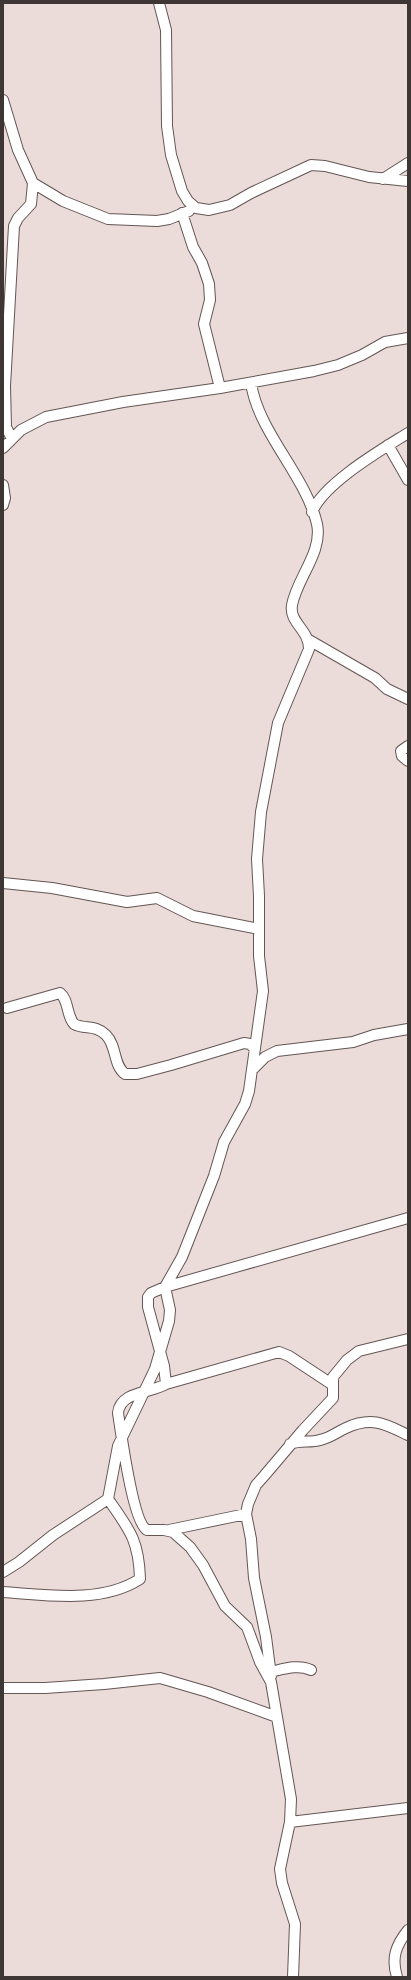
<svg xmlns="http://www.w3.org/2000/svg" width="411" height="1980" font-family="'Noto Sans',sans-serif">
  <rect width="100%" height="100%" fill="#ebdbd9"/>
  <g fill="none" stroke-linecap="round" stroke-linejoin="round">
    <defs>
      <path id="minor" d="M 159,3 L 166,30 L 167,126 L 171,155 L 182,191 L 188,201 L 196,208 L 209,210 L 230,205 L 251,193 L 311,165 L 325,166 L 369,177 L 408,181
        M 3,100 L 18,150 L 33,183 L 31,204 L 18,218 L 14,226 L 5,386 L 6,427 L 12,439
        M 383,179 L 408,163
        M 33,183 L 63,201 L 108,219 L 157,221 L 169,219 L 189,211
        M 182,213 L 193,247 L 202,263 L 209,284 L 210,300 L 204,324 L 220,388
        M 251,383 C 258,432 306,476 317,524 C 323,552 297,578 292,605 C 289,623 309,629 309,649 L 278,723 L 261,812 L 257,859 L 259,896 L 259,956 L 263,991 L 249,1091 L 245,1104 L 224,1142 L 214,1176 L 182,1257 L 165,1287 L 151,1293 L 148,1297 L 148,1307 L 164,1366 L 166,1384 C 152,1393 120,1391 118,1413 C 121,1432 133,1523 147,1530 L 164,1530 L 173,1532 L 190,1547 L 203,1565 L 225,1606 L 247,1627 L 260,1662 L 271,1682 L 291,1799 L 290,1822 L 280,1869 L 282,1883 L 295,1924 L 293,1977
        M 388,445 L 408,480
        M 3,448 L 21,430 L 46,417 L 123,402 L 220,388 L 314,371 L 338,365 L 362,355 L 385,342 L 408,338
        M 3,485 L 5,498 L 3,505
        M 312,512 C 324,483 381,450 408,433
        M 309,640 L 375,678 L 387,689 L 408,699
        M 408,746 L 401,751 L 402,756 L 408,761
        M 3,883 L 52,888 L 127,902 L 157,898 L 193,916 L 259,929
        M 7,1008 L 60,993 C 69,1000 66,1015 74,1024 C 85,1030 95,1024 106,1035 C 117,1046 113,1065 125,1074 L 137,1074 L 171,1065 L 244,1043 L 250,1044 L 255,1049
        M 252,1070 L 265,1057 L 277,1051 L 353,1042 L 374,1035 L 408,1029
        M 166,1384 L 279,1352 L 289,1356 L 333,1385
        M 290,1444 C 300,1440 310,1443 320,1440 C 330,1438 337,1432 346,1428 C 372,1416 385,1424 408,1435
        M 169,1530 L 246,1514
        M 3,1572 L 19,1562 L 53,1535 L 108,1499
        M 3,1592 C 47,1595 101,1604 140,1579 C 139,1540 129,1529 108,1499 L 118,1446 L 155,1369 L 169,1321 L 170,1310 L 165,1287 L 408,1218
        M 270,1672 C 284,1669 298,1664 311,1670
        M 271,1676 L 266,1637 L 254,1578 L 251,1539 L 246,1514 L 248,1504 L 256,1485 L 264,1476 L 303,1430 L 333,1398 L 333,1377 L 347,1360 L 359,1351 L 408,1339
        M 3,1688 L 45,1688 L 104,1684 L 160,1678 L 208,1692 L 277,1717
        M 290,1822 L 408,1808
        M 397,1977 C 391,1958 396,1945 408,1930"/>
    </defs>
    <use href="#minor" stroke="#645654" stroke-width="12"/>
    <use href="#minor" stroke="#fff" stroke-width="10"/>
  </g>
  <rect width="411" height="1980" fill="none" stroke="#3d3635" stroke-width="8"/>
</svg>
